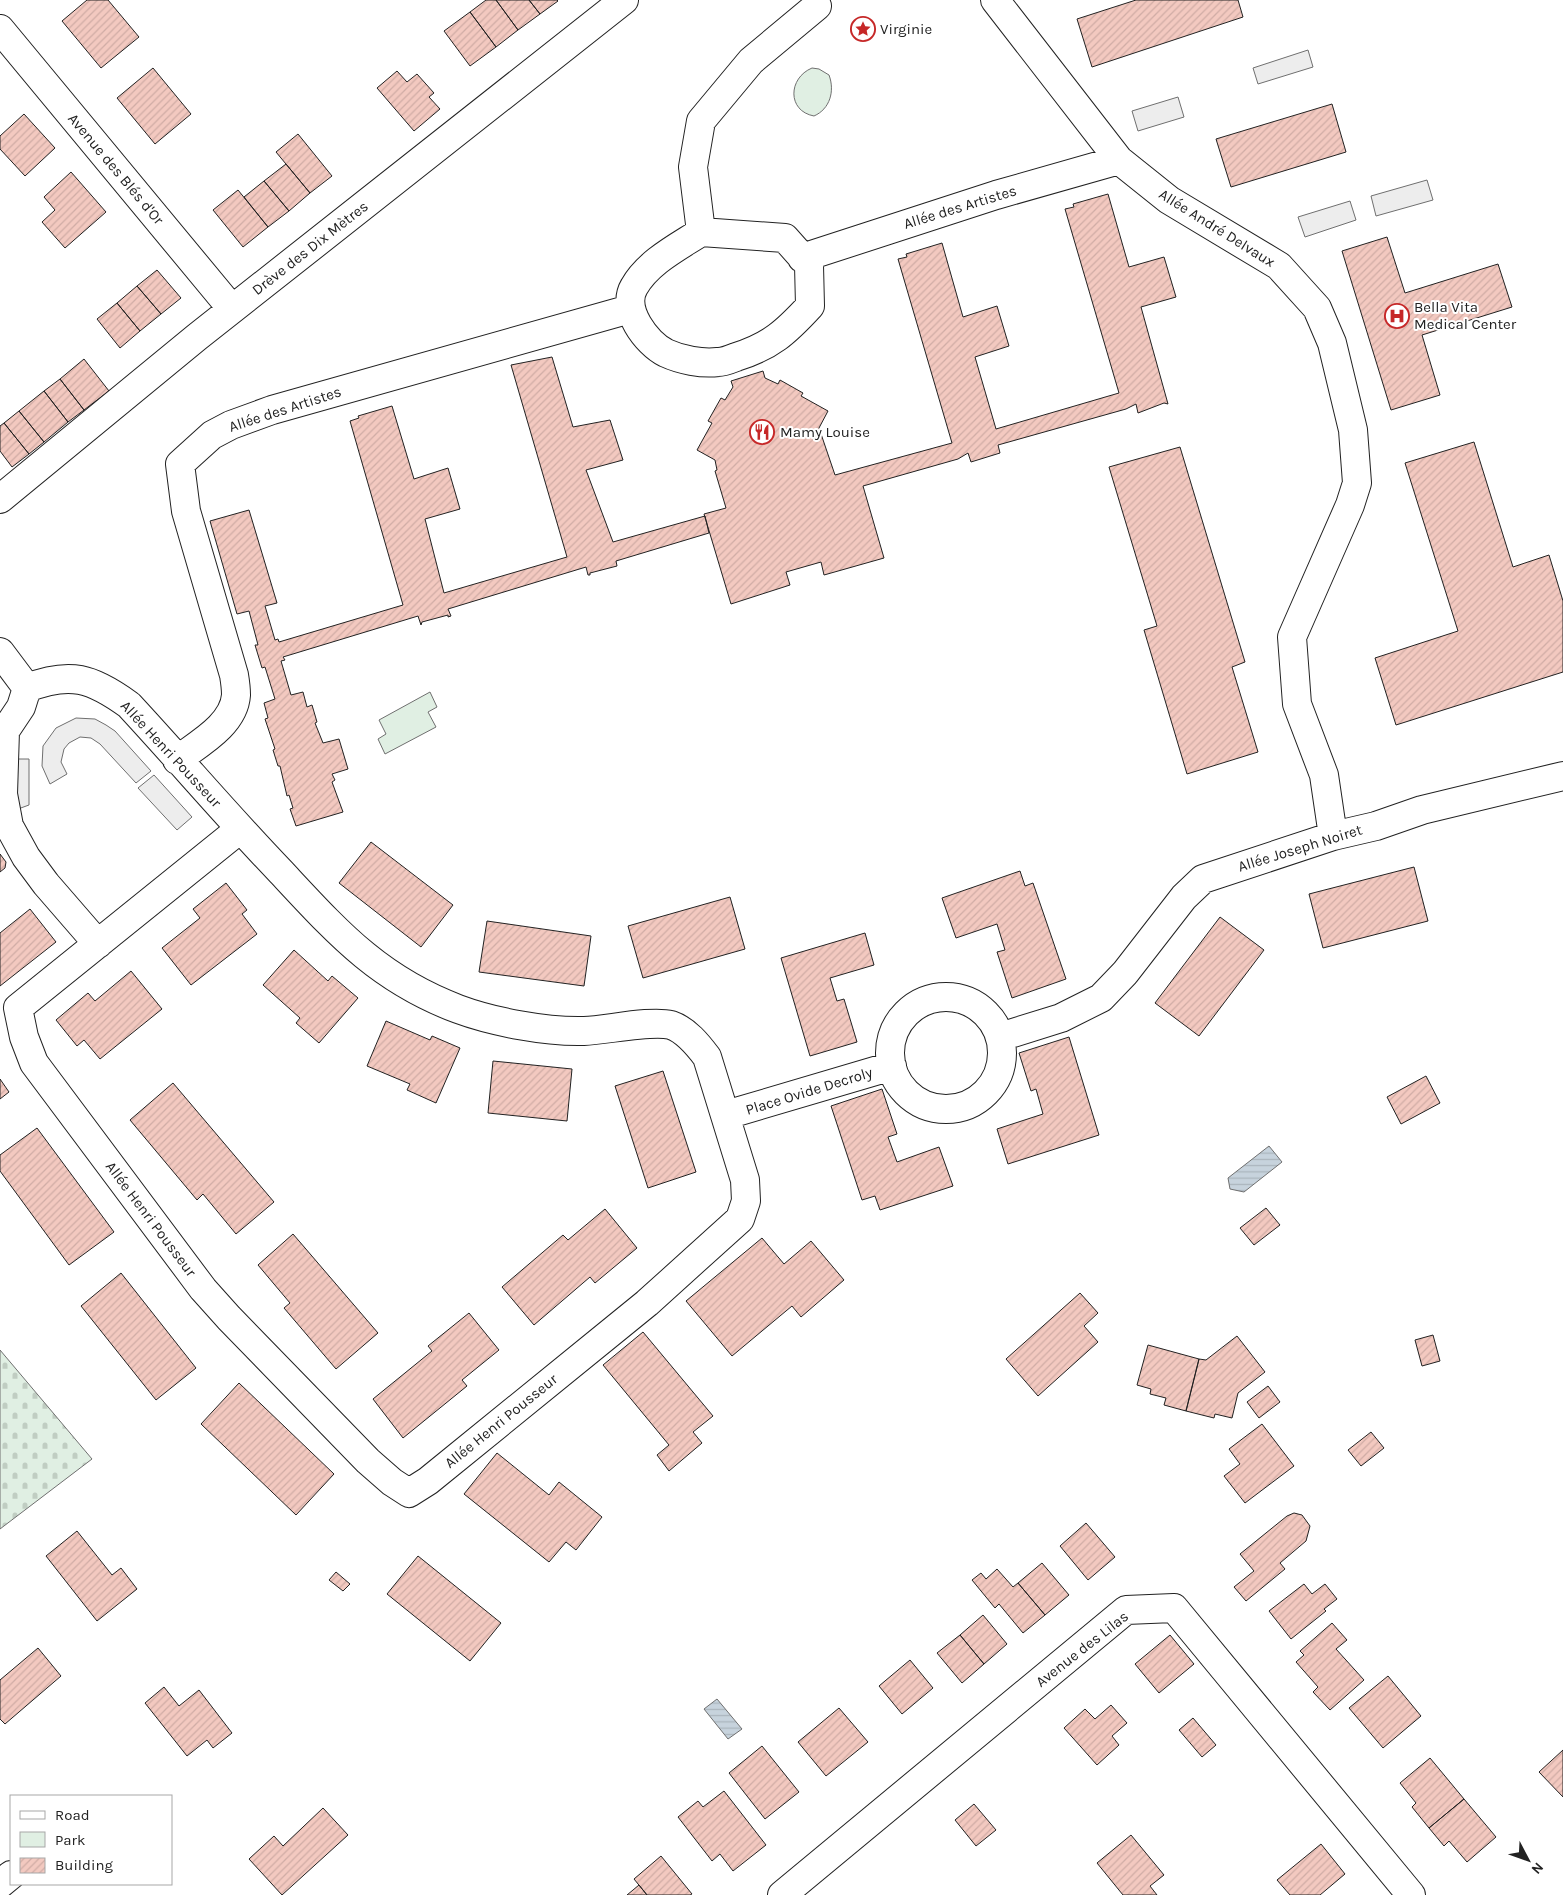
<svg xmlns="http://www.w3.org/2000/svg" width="1563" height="1895" font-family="Karla,sans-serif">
  <defs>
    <pattern id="cemetery-stones" width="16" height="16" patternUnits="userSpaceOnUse" patternTransform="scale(1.25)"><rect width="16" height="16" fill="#e0efe3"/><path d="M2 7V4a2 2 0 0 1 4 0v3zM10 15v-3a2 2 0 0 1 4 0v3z" fill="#c0cdc2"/></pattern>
    <pattern id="water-rules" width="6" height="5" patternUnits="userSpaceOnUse" patternTransform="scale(1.25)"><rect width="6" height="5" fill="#c7d3dd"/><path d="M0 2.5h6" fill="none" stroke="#abb5bd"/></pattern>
    <pattern id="building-hatch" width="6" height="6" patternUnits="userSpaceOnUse" patternTransform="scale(1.25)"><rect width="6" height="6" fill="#f3c9c0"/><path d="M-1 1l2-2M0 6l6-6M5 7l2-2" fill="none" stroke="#d0aca5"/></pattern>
  </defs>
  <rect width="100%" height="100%" fill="#fff"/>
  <path fill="url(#cemetery-stones)" stroke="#6f6f6f" d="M 0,1350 L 92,1459 L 0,1529 Z"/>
  <path fill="#e0efe3" stroke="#6f6f6f" d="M 812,68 L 819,69 L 829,75 C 835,91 830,109 814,116 C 787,111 788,78 812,68 Z
    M 430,692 L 437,707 L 428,712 L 436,727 L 385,754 L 378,739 L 386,734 L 379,720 Z"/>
  <path fill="#ededed" stroke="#6f6f6f" d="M 1308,50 L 1313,67 L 1258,84 L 1253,68 Z
    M 1178,97 L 1184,117 L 1138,131 L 1132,111 Z
    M 1427,180 L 1433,200 L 1376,216 L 1371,196 Z
    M 1350,201 L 1356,220 L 1305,237 L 1298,217 Z
    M 76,718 L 95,719 L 106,725 L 115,731 L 151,771 L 136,783 L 100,744 L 91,738 L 80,737 L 69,743 L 64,749 L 61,762 L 67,774 L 50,784 L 42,766 L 43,746 L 56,728 Z
    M 14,759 L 29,759 L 29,805 L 18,809 Z
    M 154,775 L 192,817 L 177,830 L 138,788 Z"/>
  <path fill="url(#water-rules)" stroke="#6f6f6f" d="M 1269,1146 L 1282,1162 L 1244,1192 L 1230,1189 L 1228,1178 Z
    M 717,1699 L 742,1729 L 728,1739 L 704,1709 Z"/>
  <path fill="url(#building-hatch)" stroke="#222" d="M 87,0 L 108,0 L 139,37 L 101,68 L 62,21 Z
    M 486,0 L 496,0 L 518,30 L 496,47 L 470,12 Z
    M 496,0 L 529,0 L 540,14 L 518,30 Z
    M 529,0 L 557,0 L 558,1 L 540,14 Z
    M 1136,0 L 1238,0 L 1243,17 L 1092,67 L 1077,19 Z
    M 470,12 L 496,47 L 470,66 L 444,31 Z
    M 153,68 L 191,114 L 155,144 L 117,98 Z
    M 397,71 L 407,82 L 417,74 L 434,93 L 429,97 L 440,109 L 414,131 L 377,88 Z
    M 1332,104 L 1346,152 L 1231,187 L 1216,139 Z
    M 24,114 L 55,148 L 25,176 L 0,149 L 0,136 Z
    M 298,134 L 332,176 L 310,193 L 276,152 Z
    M 286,164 L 310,193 L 289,211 L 264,181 Z
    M 71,172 L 106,212 L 65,248 L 42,222 L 55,210 L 44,197 Z
    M 264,181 L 289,211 L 268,227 L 244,197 Z
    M 238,190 L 268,227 L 243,247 L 213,210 Z
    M 1108,194 L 1129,267 L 1164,257 L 1176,297 L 1141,307 L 1168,404 L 1164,403 L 1138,413 L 1136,404 L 1126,409 L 998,445 L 1000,453 L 971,462 L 968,453 L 958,459 L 863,486 L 884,558 L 824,575 L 821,562 L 786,572 L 790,585 L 731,604 L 704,514 L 726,508 L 715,471 L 717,470 L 715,460 L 697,450 L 712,423 L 708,421 L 721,398 L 725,400 L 733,387 L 731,381 L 763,371 L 765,378 L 778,384 L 780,380 L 803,393 L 801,396 L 828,411 L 819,428 L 835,475 L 952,443 L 898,259 L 907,257 L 906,254 L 942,243 L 963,317 L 997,306 L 1009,346 L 975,357 L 996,429 L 1119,393 L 1065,209 L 1074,207 L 1073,204 Z
    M 1387,237 L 1405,293 L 1498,264 L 1512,307 L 1422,335 L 1440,395 L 1391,410 L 1342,251 Z
    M 157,270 L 181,298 L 161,314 L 137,286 Z
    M 137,286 L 161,314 L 140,331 L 117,303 Z
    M 117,303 L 140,331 L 120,348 L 97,319 Z
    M 552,357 L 573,427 L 610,420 L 623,460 L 586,470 L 613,542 L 705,516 L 709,533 L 616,561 L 617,566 L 590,573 L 590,575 L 588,575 L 586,567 L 448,609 L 451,616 L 448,617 L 448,615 L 422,622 L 421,625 L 418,616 L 283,657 L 285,660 L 281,661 L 291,695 L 303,692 L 307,707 L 312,705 L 317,722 L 315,723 L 323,743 L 339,739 L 348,769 L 332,774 L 335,780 L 332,782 L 343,812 L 296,826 L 290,809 L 293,808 L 289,795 L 287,796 L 280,766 L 278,766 L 273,750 L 275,749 L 265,719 L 268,718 L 264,703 L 275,699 L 265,667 L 262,668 L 255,645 L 258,645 L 249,611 L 237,614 L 210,521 L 249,510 L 277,603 L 265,606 L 275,640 L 278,639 L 279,642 L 403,605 L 350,421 L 359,418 L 358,416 L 392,406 L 414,479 L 448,468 L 460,509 L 425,519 L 444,593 L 567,557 L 511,365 Z
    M 84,359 L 109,391 L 84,410 L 60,379 Z
    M 60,379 L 84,410 L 68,422 L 44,391 Z
    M 44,391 L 68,422 L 44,442 L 19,411 Z
    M 19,411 L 44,442 L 29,454 L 4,423 Z
    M 4,423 L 29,454 L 12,467 L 0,451 L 0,426 Z
    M 1474,442 L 1513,567 L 1549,555 L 1563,601 L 1563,672 L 1396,725 L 1375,658 L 1458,631 L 1405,463 Z
    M 1180,447 L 1245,662 L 1232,667 L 1258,752 L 1187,774 L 1144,630 L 1157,626 L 1109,467 Z
    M 371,842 L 453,905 L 421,947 L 339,883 Z
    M 0,854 L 6,862 L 5,868 L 0,872 Z
    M 1414,867 L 1428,921 L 1323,948 L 1309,894 Z
    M 1020,871 L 1025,886 L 1033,883 L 1066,979 L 1012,998 L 997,952 L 1005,950 L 997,924 L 956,938 L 942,898 Z
    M 226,883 L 247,910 L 242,914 L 257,934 L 191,985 L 162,948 L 200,918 L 193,909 Z
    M 730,897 L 745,949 L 643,978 L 628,926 Z
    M 30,909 L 56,942 L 0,986 L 0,933 Z
    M 1220,917 L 1264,950 L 1199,1036 L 1155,1003 Z
    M 487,921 L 591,936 L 584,986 L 479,972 Z
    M 865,933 L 874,965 L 830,978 L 837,1001 L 844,999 L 857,1042 L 810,1056 L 781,958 Z
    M 294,950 L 328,981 L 332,976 L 358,998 L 319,1043 L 296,1023 L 300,1018 L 263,985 Z
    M 131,971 L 162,1009 L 100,1059 L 84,1040 L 77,1046 L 56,1020 L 88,993 L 95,1001 Z
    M 386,1021 L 430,1040 L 432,1036 L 460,1048 L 436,1103 L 407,1090 L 410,1084 L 367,1066 Z
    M 1069,1037 L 1099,1135 L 1008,1164 L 997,1129 L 1043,1114 L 1036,1089 L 1031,1091 L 1019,1053 Z
    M 493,1061 L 572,1069 L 567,1121 L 488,1113 Z
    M 663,1071 L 696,1172 L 648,1188 L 615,1086 Z
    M 1426,1076 L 1440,1103 L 1401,1124 L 1387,1097 Z
    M 0,1079 L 9,1092 L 0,1099 Z
    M 173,1083 L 274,1202 L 236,1234 L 203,1194 L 197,1200 L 130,1120 Z
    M 882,1089 L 897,1134 L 888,1137 L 897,1162 L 939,1147 L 953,1186 L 880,1210 L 875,1196 L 862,1200 L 831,1106 Z
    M 37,1128 L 114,1232 L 69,1265 L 0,1171 L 0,1155 Z
    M 1266,1208 L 1280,1225 L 1254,1245 L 1240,1228 Z
    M 605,1209 L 637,1248 L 595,1283 L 590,1277 L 534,1325 L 502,1287 L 563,1235 L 568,1240 Z
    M 293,1234 L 378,1333 L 336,1369 L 284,1308 L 290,1303 L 258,1265 Z
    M 762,1238 L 784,1264 L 811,1241 L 844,1280 L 801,1317 L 792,1306 L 732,1356 L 686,1301 Z
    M 121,1273 L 196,1368 L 156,1400 L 81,1306 Z
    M 1080,1293 L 1098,1313 L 1084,1326 L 1098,1342 L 1038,1396 L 1006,1359 Z
    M 469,1313 L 499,1350 L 462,1380 L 467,1386 L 403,1438 L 373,1399 L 432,1351 L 428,1346 Z
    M 643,1332 L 713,1416 L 693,1432 L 702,1443 L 669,1471 L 657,1455 L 669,1445 L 603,1365 Z
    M 1433,1335 L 1440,1361 L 1422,1366 L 1415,1340 Z
    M 1237,1336 L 1265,1372 L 1238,1393 L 1232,1418 L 1215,1414 L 1214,1418 L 1186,1411 L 1199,1359 L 1206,1360 Z
    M 1148,1345 L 1199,1359 L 1186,1411 L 1164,1405 L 1166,1398 L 1150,1394 L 1151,1389 L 1137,1385 Z
    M 239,1383 L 334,1474 L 296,1515 L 201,1424 Z
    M 1268,1386 L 1280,1402 L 1259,1418 L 1247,1402 Z
    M 1262,1424 L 1294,1466 L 1245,1503 L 1224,1476 L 1240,1464 L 1229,1449 Z
    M 1371,1432 L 1384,1448 L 1361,1466 L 1348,1450 Z
    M 497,1453 L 549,1495 L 559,1482 L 602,1517 L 576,1550 L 566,1542 L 549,1562 L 464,1494 Z
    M 1294,1513 L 1302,1515 L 1310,1526 L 1306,1541 L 1280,1563 L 1285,1569 L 1246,1601 L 1234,1587 L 1254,1571 L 1240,1554 L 1287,1516 Z
    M 1086,1523 L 1115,1557 L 1088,1580 L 1060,1546 Z
    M 77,1531 L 112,1575 L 121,1568 L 137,1589 L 97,1621 L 46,1556 Z
    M 418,1556 L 501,1623 L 470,1661 L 387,1594 Z
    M 1042,1563 L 1069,1595 L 1045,1615 L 1018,1583 Z
    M 997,1569 L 1013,1587 L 1018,1583 L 1045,1615 L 1023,1633 L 999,1604 L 995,1608 L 972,1580 L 981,1573 L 986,1579 Z
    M 336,1572 L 350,1584 L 343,1591 L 329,1580 Z
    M 1304,1584 L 1312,1594 L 1325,1584 L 1337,1599 L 1324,1609 L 1326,1611 L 1291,1639 L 1269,1611 Z
    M 983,1615 L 1007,1644 L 984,1664 L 960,1635 Z
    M 1332,1623 L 1347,1640 L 1336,1649 L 1364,1680 L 1330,1710 L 1313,1692 L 1318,1687 L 1296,1662 L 1304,1655 L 1300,1651 Z
    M 960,1635 L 984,1664 L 962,1683 L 937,1653 Z
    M 1170,1635 L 1194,1664 L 1159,1693 L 1135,1664 Z
    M 38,1648 L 61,1676 L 5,1724 L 0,1719 L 0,1680 Z
    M 910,1660 L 933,1688 L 902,1714 L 879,1686 Z
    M 1388,1676 L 1421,1716 L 1383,1748 L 1349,1708 Z
    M 164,1687 L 179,1706 L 199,1690 L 232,1733 L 213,1748 L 207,1740 L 187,1756 L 145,1703 Z
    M 1111,1705 L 1127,1723 L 1112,1736 L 1119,1745 L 1097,1765 L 1064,1728 L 1085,1709 L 1095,1719 Z
    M 839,1708 L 868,1742 L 826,1776 L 798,1742 Z
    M 1193,1718 L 1216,1745 L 1202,1757 L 1179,1730 Z
    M 762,1746 L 799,1792 L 765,1819 L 729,1773 Z
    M 1563,1750 L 1563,1797 L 1539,1772 Z
    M 1430,1758 L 1464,1799 L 1429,1828 L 1412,1807 L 1416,1803 L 1400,1783 Z
    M 724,1791 L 766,1845 L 733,1871 L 720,1854 L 712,1861 L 678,1817 L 698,1801 L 703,1807 Z
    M 1464,1799 L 1496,1837 L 1467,1862 L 1449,1841 L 1444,1846 L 1429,1828 Z
    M 974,1804 L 996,1830 L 976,1846 L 955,1820 Z
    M 323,1808 L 348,1835 L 282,1895 L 249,1859 L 274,1836 L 283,1846 Z
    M 1131,1835 L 1164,1875 L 1150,1886 L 1157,1895 L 1123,1895 L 1097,1863 Z
    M 1321,1844 L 1345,1874 L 1320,1895 L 1290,1895 L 1277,1880 Z
    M 661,1856 L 692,1894 L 690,1895 L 647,1895 L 634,1879 Z
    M 639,1885 L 647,1895 L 627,1895 Z"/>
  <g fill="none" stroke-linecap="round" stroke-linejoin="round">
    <defs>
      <path id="minor" d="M 995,0 L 1119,160 L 1169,200 L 1279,266 L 1317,308 L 1332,343 L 1353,430 L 1357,483 L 1350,505 L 1292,637 L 1297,704 L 1324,775 L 1333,836
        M 0,29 L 232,309
        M 701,232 C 678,247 648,262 634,287 C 621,309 646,343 666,353 C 681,360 702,364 718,362 C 724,362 731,359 736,357 C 771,346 786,332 810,306 L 809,265 L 785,238 L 701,232 L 693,167 L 701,121 L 751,61 L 817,6
        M 802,258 L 996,195 L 1119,160
        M 0,499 L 197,337 L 624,0
        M 0,652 L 27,688 C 70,671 92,678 129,705 C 180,760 229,818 281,872 C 337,932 378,979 458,1009 C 493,1022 546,1032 584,1031 C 607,1030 651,1020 671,1025 C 686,1030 698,1045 707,1057 L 745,1180 L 746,1201 L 740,1219 L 647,1303 L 428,1481 L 409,1493 L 392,1482 L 368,1461 L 229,1318 L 203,1289 L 34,1063 L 24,1037 L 18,1008 L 240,829
        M 27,688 L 21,707 L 5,731 L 3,794 L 9,826 L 26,857 L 46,884 L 98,944
        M 177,760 C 198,744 234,725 236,695 C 236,688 235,681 234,675 L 186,511 L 180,464 L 212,435 L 231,425 L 272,410 L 630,309
        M890 1053a56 56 0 1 1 112 0a56 56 0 1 1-112 0Z
        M 1000,1037 L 1061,1018 L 1101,998 L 1125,973 L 1184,897 L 1203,879 L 1333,836 L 1376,826 L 1422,810 L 1563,776
        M 726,1115 L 892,1066
        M 0,1884 L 11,1875
        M 782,1895 L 1126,1610 L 1174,1608 L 1411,1895"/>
    </defs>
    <use href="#minor" stroke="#222" stroke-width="30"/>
    <use href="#minor" stroke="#fff" stroke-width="28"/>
  </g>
  <defs>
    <symbol id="sight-ring" viewBox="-11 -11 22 22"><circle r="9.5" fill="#fff" stroke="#c62828" stroke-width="1.5"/><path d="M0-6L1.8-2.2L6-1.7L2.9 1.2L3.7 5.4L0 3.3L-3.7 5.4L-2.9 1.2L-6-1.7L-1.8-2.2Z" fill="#c62828"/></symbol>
    <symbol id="hospital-ring" viewBox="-11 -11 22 22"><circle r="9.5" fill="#fff" stroke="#c62828" stroke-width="1.5"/><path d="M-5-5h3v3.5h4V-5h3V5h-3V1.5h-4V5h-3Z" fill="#c62828"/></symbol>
    <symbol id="restaurant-ring" viewBox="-11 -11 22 22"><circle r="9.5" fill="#fff" stroke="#c62828" stroke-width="1.5"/><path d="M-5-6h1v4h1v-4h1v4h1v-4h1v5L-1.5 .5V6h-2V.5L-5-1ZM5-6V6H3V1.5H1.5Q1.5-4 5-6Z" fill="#c62828"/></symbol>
  </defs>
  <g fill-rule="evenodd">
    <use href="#sight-ring" x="849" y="15" width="28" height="28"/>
    <use href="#hospital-ring" x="1383" y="302" width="28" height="28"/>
    <use href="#restaurant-ring" x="748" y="418" width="28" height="28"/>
  </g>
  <g text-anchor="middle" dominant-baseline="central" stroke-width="4" stroke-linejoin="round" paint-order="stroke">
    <g font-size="15" fill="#222" stroke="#fff" text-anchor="start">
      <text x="880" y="29">Virginie</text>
      <text x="1414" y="307">Bella Vita<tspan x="1414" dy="17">Medical Center</tspan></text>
      <text x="780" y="432">Mamy Louise</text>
    </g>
    <g font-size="15" fill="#222" stroke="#fff">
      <text transform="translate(116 169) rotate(50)">Avenue des Blés d'Or</text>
      <text transform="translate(960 207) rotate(-17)">Allée des Artistes</text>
      <text transform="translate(1217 228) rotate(32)">Allée André Delvaux</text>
      <text transform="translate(310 248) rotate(-38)">Drève des Dix Mètres</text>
      <text transform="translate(285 409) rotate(-18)">Allée des Artistes</text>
      <text transform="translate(171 754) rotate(47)">Allée Henri Pousseur</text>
      <text transform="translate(1300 848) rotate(-17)">Allée Joseph Noiret</text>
      <text transform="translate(809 1091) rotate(-17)">Place Ovide Decroly</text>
      <text transform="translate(151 1219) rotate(53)">Allée Henri Pousseur</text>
      <text transform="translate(501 1421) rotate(-39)">Allée Henri Pousseur</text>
      <text transform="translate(1082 1649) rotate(-38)">Avenue des Lilas</text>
    </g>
  </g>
  <rect x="10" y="1795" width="162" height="90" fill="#ffffff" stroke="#a7a7a7"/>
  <rect x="20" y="1811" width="25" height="8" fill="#ffffff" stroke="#a7a7a7"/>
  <text x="55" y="1820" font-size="15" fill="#222222">Road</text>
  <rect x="20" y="1832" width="25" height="15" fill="#e0efe3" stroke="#a7a7a7"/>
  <text x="55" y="1845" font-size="15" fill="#222222">Park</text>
  <rect x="20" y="1858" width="25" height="15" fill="url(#building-hatch)" stroke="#a7a7a7"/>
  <text x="55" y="1870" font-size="15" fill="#222222">Building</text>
  <g transform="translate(1528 1860) rotate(131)" stroke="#ffffff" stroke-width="4" paint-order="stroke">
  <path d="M0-4L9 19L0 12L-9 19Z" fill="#222222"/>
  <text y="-8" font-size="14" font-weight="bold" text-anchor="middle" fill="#222222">N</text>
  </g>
</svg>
